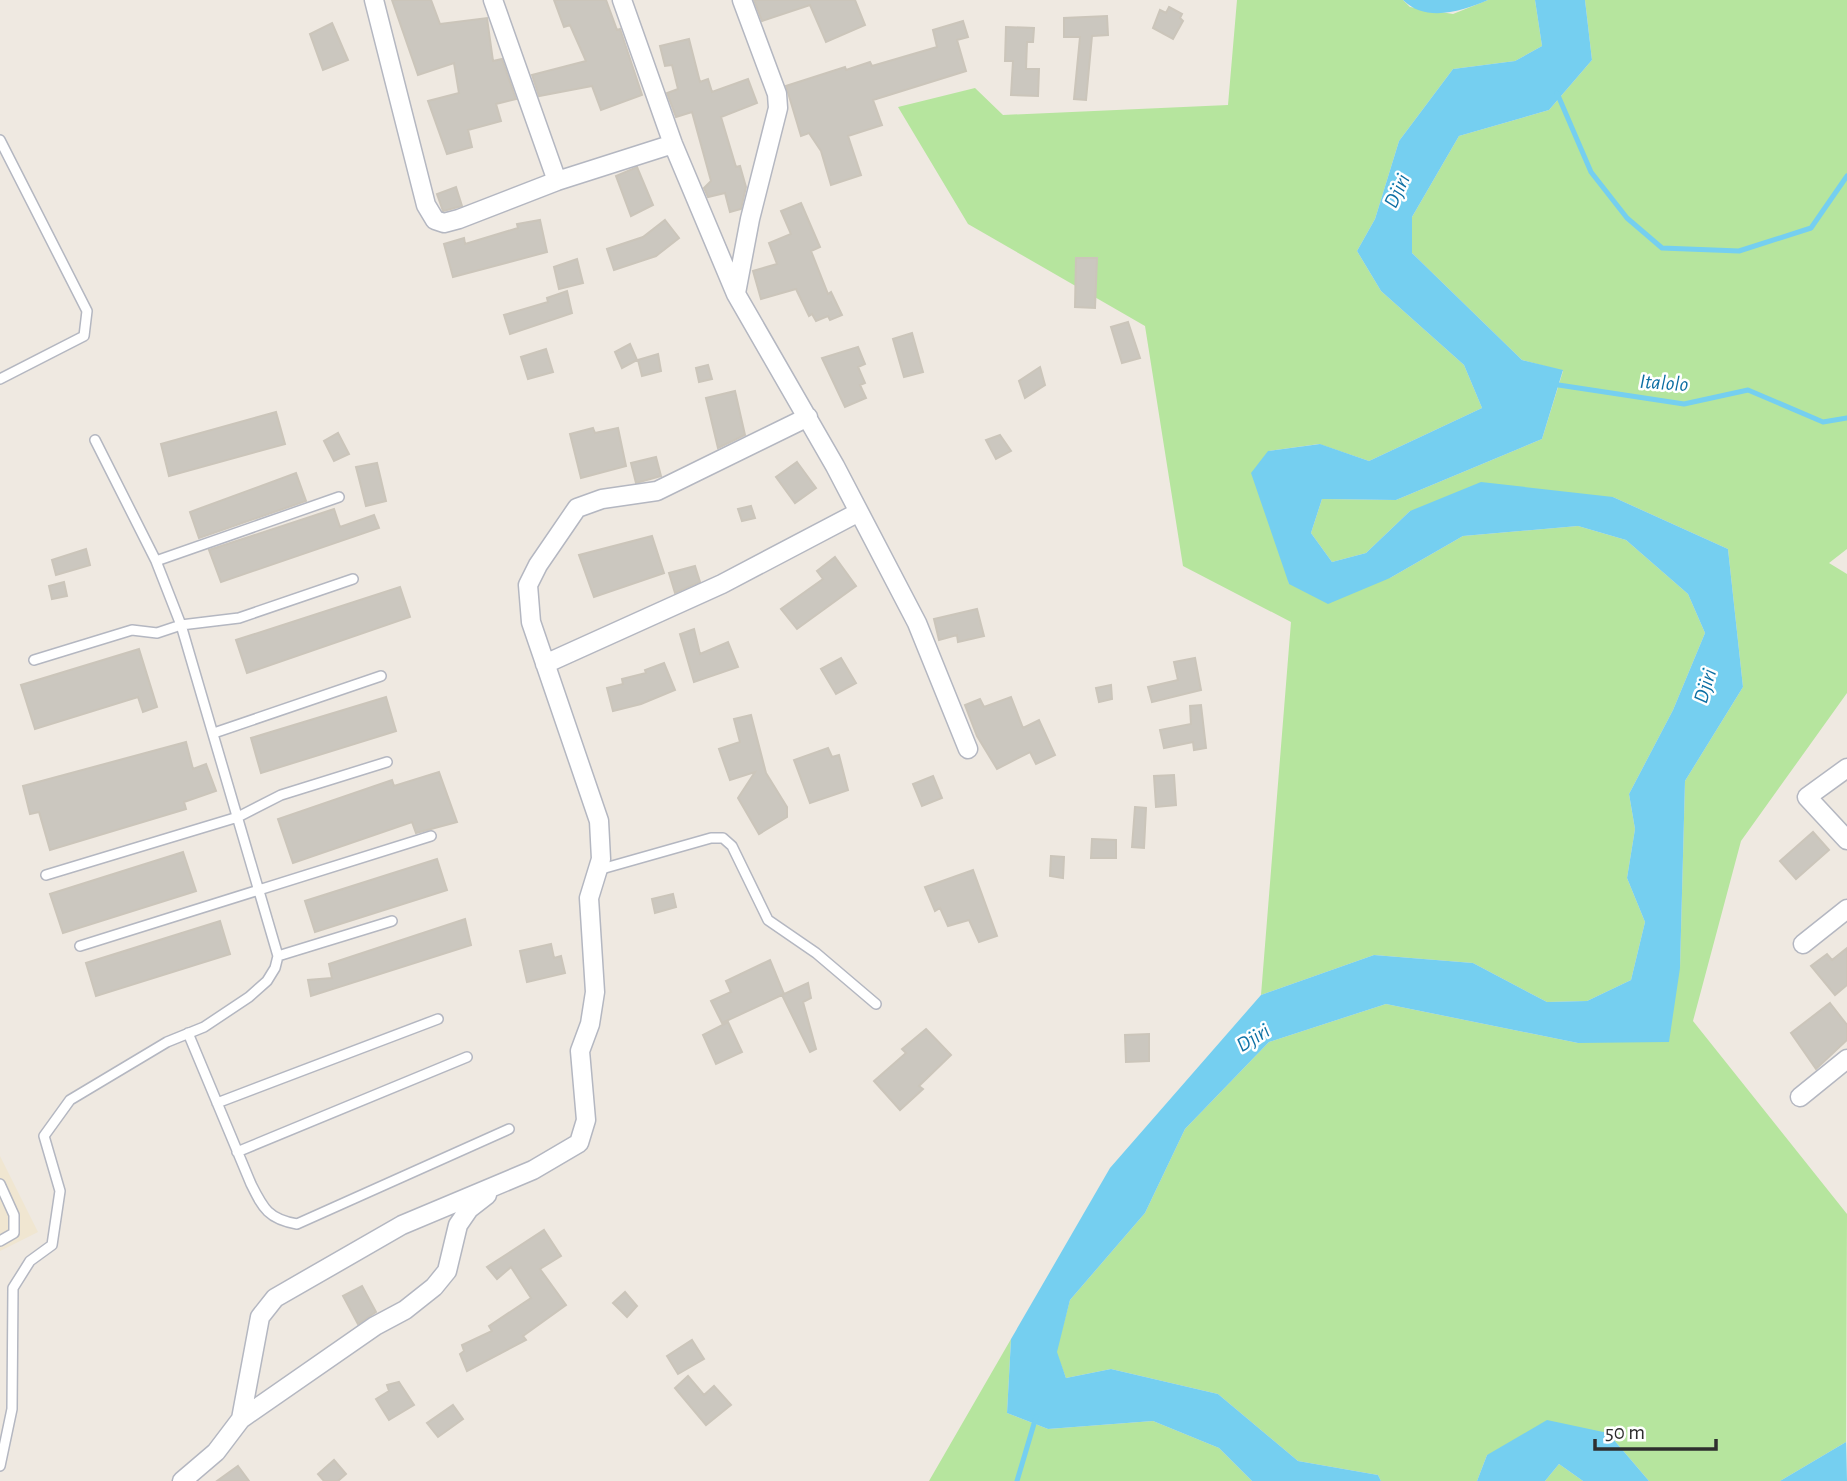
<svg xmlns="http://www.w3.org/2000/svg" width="1847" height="1481" font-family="'Alegreya Sans',sans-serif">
  <rect width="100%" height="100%" fill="#efe9e1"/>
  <path fill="#f0e6d1" d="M 0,1156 L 38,1232 L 0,1251 Z"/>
  <path fill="#b6e59e" d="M 1237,0 L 1403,0 L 1410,7 L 1453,14 L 1488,0 L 1535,0 L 1542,46 L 1515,61 L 1453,69 L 1399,141 L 1375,219 L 1357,251 L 1381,291 L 1464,365 L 1482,408 L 1369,461 L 1319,444 L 1269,451 L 1289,584 L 1390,578 L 1463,536 L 1578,526 L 1626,540 L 1688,594 L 1705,633 L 1673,710 L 1629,794 L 1635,829 L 1627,878 L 1645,922 L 1631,980 L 1587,1001 L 1547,1002 L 1473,963 L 1374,955 L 1261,995 L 1291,622 L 1183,566 L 1145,326 L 968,224 L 898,107 L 975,88 L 1003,115 L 1228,105 Z
    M 1585,0 L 1847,0 L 1847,549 L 1829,563 L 1847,574 L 1847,693 L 1741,841 L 1693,1021 L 1847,1214 L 1846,1442 L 1780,1481 L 1649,1481 L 1608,1433 L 1487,1455 L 1477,1481 L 1381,1481 L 1378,1475 L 1298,1461 L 1218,1394 L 1111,1369 L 1066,1378 L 1056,1352 L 1070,1300 L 1145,1213 L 1185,1129 L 1269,1042 L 1386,1004 L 1578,1043 L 1680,968 L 1685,781 L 1743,687 L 1728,549 L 1613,497 L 1410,511 L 1366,553 L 1332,562 L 1311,533 L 1322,499 L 1396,500 L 1542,439 L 1563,371 L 1522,360 L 1412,253 L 1412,217 L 1459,136 L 1549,110 L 1592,60 Z
    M 1011,1339 L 1007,1413 L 1048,1429 L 1153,1421 L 1219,1448 L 1252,1481 L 929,1481 Z
    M 1559,1464 L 1583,1481 L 1545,1481 Z"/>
  <path fill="#75cff0" d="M 1403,0 L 1488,0 C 1462,11 1426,23 1403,0 Z
    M 1535,0 L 1585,0 L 1592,60 L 1549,110 L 1459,136 L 1412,217 L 1412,253 L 1522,360 L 1563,370 L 1542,439 L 1396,500 L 1322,499 L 1311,533 L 1332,562 L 1366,553 L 1410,511 L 1481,482 L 1613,497 L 1728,549 L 1743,687 L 1685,781 L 1680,968 L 1669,1042 L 1578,1043 L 1386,1004 L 1269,1042 L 1185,1129 L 1145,1213 L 1070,1300 L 1057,1352 L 1066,1378 L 1111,1369 L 1218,1394 L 1298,1461 L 1378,1475 L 1381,1481 L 1252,1481 L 1219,1448 L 1153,1421 L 1048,1429 L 1007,1413 L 1011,1339 L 1110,1168 L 1261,995 L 1374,955 L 1473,963 L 1547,1002 L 1587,1001 L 1631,980 L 1645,922 L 1627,878 L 1635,829 L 1629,794 L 1673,710 L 1705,633 L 1688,594 L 1626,540 L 1578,526 L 1463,536 L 1390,578 L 1328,604 L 1289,584 L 1251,473 L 1268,451 L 1320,444 L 1369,461 L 1482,408 L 1464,365 L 1381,291 L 1357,251 L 1375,219 L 1399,141 L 1453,69 L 1515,61 L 1542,46 Z
    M 1547,1420 L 1608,1433 L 1649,1481 L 1583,1481 L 1559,1464 L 1545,1481 L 1477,1481 L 1487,1455 Z
    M 1846,1442 L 1847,1481 L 1780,1481 Z"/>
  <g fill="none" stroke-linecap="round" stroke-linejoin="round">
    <path stroke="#75cff0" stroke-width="5" d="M 1557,93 L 1591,172 L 1627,218 L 1662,248 L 1739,251 L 1811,228 L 1847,176
      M 1552,384 L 1684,404 L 1748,390 L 1823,422 L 1847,418
      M 1017,1481 L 1036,1417"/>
  </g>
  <path fill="#cbc7bf" stroke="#cbc5ba" stroke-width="2" d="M 392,0 L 431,0 L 440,24 L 487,18 L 493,61 L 502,59 L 516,99 L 496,104 L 501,121 L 468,130 L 472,147 L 447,154 L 428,101 L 459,93 L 454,63 L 418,75 Z
    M 554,0 L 606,0 L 617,30 L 620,29 L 642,95 L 601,110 L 592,86 L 539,96 L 532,75 L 586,61 L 570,25 L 564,27 Z
    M 754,0 L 855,0 L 865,25 L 826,42 L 810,5 L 762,21 Z
    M 1169,7 L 1182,14 L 1180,18 L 1183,21 L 1173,39 L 1153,28 L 1160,10 L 1166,13 Z
    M 1107,16 L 1108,35 L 1092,36 L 1086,100 L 1074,99 L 1080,37 L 1064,37 L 1064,18 Z
    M 963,21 L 968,37 L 957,40 L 966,71 L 873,100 L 882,125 L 848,136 L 861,175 L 831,185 L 821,151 L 809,133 L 801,136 L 786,86 L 845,67 L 846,70 L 870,62 L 872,66 L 937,47 L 933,30 Z
    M 332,23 L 348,60 L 323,70 L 310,34 Z
    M 1006,27 L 1034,28 L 1033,42 L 1027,42 L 1026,69 L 1039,69 L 1038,96 L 1011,95 L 1013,61 L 1005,61 Z
    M 689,39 L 700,82 L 708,79 L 712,92 L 748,79 L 757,103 L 721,117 L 736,167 L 740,166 L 746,187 L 741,209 L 730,212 L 725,193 L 708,197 L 704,188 L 711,181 L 692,112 L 676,117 L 667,93 L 678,89 L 672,65 L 665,66 L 660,46 Z
    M 637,167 L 653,205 L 631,216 L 616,176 Z
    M 456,187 L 462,206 L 443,211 L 437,194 Z
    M 801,203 L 820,247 L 811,251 L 828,294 L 831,292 L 842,315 L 830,320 L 828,316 L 816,321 L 812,314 L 809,316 L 796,289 L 761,299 L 753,271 L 777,264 L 769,243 L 791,234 L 781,211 Z
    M 540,220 L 547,252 L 453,277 L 444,244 L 464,238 L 465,244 L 518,228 L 517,224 Z
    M 665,220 L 679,238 L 656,256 L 614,270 L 607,249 L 643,237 Z
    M 1076,258 L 1097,258 L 1095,308 L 1075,307 Z
    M 577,259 L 583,283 L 559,289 L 554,267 Z
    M 567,291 L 572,313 L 510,334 L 504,315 L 548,302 L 547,298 Z
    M 1128,322 L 1140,358 L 1122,363 L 1111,327 Z
    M 912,333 L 923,372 L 904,377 L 893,339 Z
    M 630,344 L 637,360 L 622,368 L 615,352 Z
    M 858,347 L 865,364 L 858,367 L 865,383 L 860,385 L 866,398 L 845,407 L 822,358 Z
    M 546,349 L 553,372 L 528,379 L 521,357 Z
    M 658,354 L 661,371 L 642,376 L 638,360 Z
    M 708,365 L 712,379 L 699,382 L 696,368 Z
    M 1040,367 L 1045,385 L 1025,398 L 1019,381 Z
    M 735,391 L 745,435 L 718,448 L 706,398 Z
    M 276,412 L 285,444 L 169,476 L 161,444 Z
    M 593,428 L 595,433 L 618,428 L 626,466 L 581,478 L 570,434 Z
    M 338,433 L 349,454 L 334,461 L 324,441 Z
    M 1000,435 L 1011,451 L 996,459 L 986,440 Z
    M 656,457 L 661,476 L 636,483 L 631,463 Z
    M 797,462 L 816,488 L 795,503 L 776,477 Z
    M 377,463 L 386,501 L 366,506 L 356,467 Z
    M 296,473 L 306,501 L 199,538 L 190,512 Z
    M 751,506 L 755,518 L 742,521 L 738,509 Z
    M 334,509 L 340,527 L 374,515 L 379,528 L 221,582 L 209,550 Z
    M 652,536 L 664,573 L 594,597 L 579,555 Z
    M 86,549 L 90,565 L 56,575 L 52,560 Z
    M 835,557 L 856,586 L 797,629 L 781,609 L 823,579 L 817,571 Z
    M 695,566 L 700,582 L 675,593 L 669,573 Z
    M 64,582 L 67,596 L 52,599 L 49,586 Z
    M 400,587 L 410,617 L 247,673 L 236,640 Z
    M 977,609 L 984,636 L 958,642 L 957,635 L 939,640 L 934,619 Z
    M 694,629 L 700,654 L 728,642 L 738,667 L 694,682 L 680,634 Z
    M 139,649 L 157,707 L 143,712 L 138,697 L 35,729 L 21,685 Z
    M 841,658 L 856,683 L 836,694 L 821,669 Z
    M 1195,658 L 1201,690 L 1152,702 L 1148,687 L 1178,680 L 1174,662 Z
    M 664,663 L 675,690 L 641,704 L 613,711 L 607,688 L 623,684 L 622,679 L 646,673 L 645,670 Z
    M 1111,685 L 1112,699 L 1099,702 L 1096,688 Z
    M 386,697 L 396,731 L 261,773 L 251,738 Z
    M 1011,697 L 1023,728 L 1039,720 L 1055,755 L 1036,764 L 1030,752 L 997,769 L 977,736 L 965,705 L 980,699 L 984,707 Z
    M 1201,705 L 1206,748 L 1194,750 L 1193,742 L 1164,748 L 1160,730 L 1191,724 L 1190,706 Z
    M 751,715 L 766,773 L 787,807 L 787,817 L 759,834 L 738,798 L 755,772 L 730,780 L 719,749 L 740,742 L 734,719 Z
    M 186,742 L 193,769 L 206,764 L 216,791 L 184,802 L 186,809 L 50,850 L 39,812 L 30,814 L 23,786 Z
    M 828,748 L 832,757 L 839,755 L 848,790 L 810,803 L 794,760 Z
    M 439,772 L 457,822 L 416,833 L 412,822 L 293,863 L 278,819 L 392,780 L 394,786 Z
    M 1174,775 L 1176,805 L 1156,807 L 1154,776 Z
    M 933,776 L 942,798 L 922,806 L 913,784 Z
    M 1135,807 L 1146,808 L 1144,848 L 1132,847 Z
    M 1813,832 L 1829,850 L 1796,879 L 1780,861 Z
    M 1092,839 L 1116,840 L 1116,858 L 1091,858 Z
    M 183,852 L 196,891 L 63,933 L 50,894 Z
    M 1051,856 L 1064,857 L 1063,878 L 1050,876 Z
    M 437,859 L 447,890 L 315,932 L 305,901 Z
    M 973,870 L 997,936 L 979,942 L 969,920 L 948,926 L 940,908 L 935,911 L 925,887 Z
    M 673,894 L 676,907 L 655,913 L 652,899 Z
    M 465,919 L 471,945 L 311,996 L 308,980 L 332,978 L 329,964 Z
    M 220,921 L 230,954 L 96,996 L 86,963 Z
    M 551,944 L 554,958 L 561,956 L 565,973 L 527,982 L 520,951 Z
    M 1847,948 L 1847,985 L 1835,995 L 1811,966 L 1827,954 L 1832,960 Z
    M 770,960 L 784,994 L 722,1023 L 711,1001 L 731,992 L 726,981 Z
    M 808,983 L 811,998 L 803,1002 L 816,1049 L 810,1052 L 782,995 Z
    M 1830,1003 L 1847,1025 L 1847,1040 L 1816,1069 L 1791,1033 Z
    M 728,1022 L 742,1052 L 716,1064 L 703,1035 Z
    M 926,1029 L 951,1055 L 919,1086 L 923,1089 L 900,1110 L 874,1081 L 906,1053 L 902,1049 Z
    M 1149,1034 L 1149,1061 L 1126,1062 L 1125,1035 Z
    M 544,1230 L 561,1256 L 540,1269 L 566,1305 L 523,1336 L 526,1340 L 467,1371 L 460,1354 L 464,1351 L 462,1345 L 492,1331 L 489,1326 L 531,1298 L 511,1267 L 497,1279 L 487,1267 Z
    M 362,1286 L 376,1312 L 358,1324 L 343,1296 Z
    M 625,1292 L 637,1306 L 627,1317 L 613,1303 Z
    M 692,1340 L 704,1359 L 678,1374 L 667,1356 Z
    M 688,1376 L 704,1395 L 714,1386 L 731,1405 L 706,1425 L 675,1388 Z
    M 399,1382 L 414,1405 L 389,1420 L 376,1399 L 389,1391 L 387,1385 Z
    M 453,1405 L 463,1419 L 438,1437 L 427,1423 Z
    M 334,1460 L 346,1474 L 338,1481 L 324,1481 L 318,1474 Z
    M 238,1466 L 249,1481 L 217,1481 Z"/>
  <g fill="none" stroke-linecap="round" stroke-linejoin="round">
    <defs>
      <path id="lane" d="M 0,140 L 87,311 L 84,336 L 0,379
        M 156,561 L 339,497
        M 34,660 L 132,630 L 157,633 L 181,625 L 239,618 L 353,579
        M 214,733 L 381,676
        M 598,870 L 711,838 L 723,838 L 732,846 L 768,920 L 816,953 L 876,1004
        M 46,875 L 238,817 L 281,795 L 387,762
        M 80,946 L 431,836
        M 278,956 L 392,921
        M 188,1033 L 251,1184 C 263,1208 268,1219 297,1224 L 509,1129
        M 217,1103 L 438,1019
        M 237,1152 L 467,1057
        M 0,1184 L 14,1215 L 14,1233 L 0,1241
        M 0,1466 L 12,1409 L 13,1288 L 30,1261 L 52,1245 L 60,1191 L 44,1136 L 70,1100 L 167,1042 L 204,1027 L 249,997 L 267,981 L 275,968 L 278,956 L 181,625 L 156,561 L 95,440"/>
      <path id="street" d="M 374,0 L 426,205 L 435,220 L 444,223 L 459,219 L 557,181 L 673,144
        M 493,0 L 557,181
        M 622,0 L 673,144 L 736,294 L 835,466 L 917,623 L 968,749
        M 736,293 L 750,219 L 778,108 L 777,94 L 742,0
        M 545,664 L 722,584 L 859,512
        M 1847,768 L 1807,797 L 1847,840
        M 1803,944 L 1847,909
        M 1800,1097 L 1847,1059
        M 241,1419 L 375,1326 L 405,1310 L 434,1287 L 447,1271 L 458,1225 L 469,1209 L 487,1195
        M 182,1481 L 216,1452 L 241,1419 L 260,1317 L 275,1298 L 402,1225 L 533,1170 L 579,1143 L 586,1120 L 580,1051 L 590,1024 L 595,992 L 589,898 L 601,859 L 599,821 L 531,622 L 528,585 L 538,565 L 577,508 L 602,499 L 657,491 L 808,417"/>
    </defs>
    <use href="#lane" stroke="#b4b7c1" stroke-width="12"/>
    <use href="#street" stroke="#b4b7c1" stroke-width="21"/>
    <use href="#lane" stroke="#fff" stroke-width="9"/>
    <use href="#street" stroke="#fff" stroke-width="18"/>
  </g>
  <g text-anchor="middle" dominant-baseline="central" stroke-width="5" stroke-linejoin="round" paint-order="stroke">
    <g font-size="21" font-style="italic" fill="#0d6fa3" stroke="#fff">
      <text transform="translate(1397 191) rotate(-65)">Djiri</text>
      <text transform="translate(1664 383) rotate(4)">Italolo</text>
      <text transform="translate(1705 686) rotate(-73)">Djiri</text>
      <text transform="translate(1253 1038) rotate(-31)">Djiri</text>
    </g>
  </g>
  <path d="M1595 1439v10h121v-10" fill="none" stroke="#2e2e2e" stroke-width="3.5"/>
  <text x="1605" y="1439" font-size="21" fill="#2e2e2e" stroke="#ffffff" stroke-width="5" paint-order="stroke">50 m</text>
</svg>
